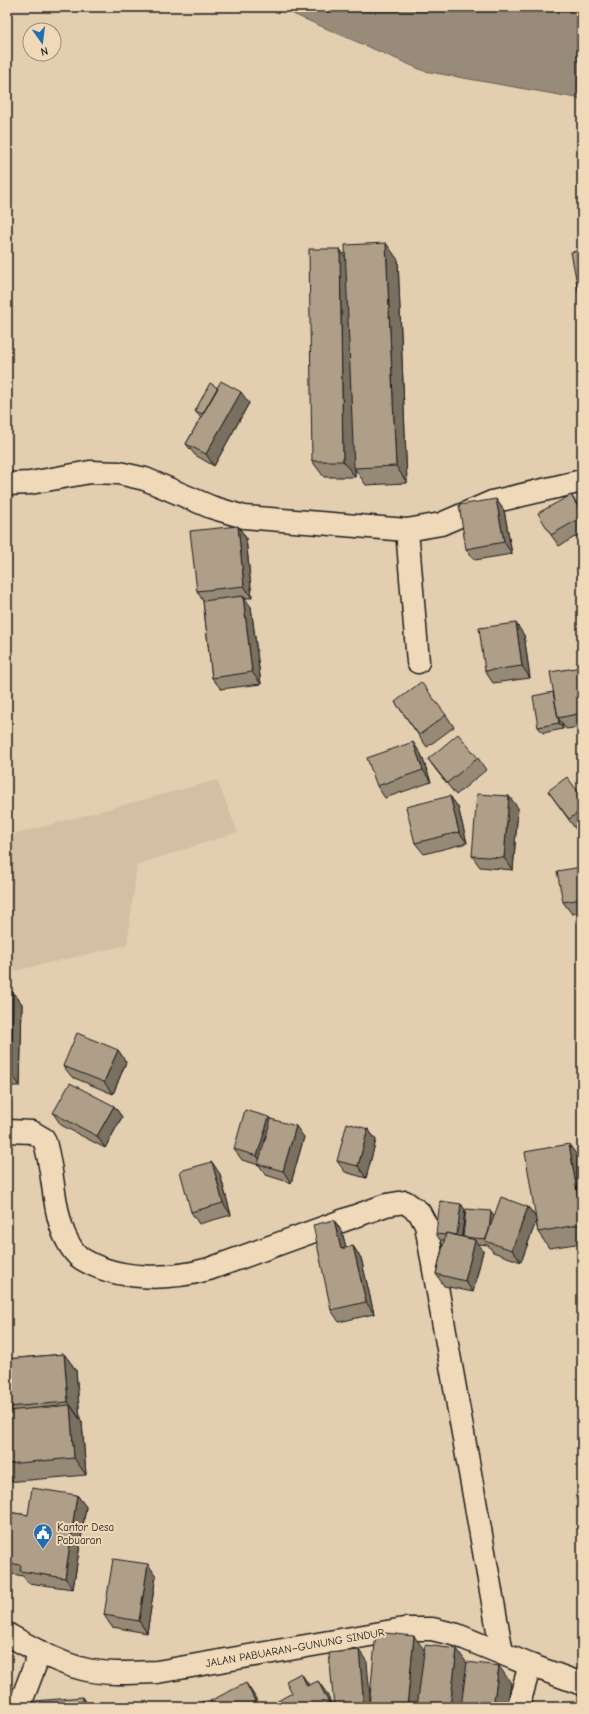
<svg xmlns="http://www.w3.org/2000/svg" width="589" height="1714" font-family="'Comic Neue',sans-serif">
  <rect width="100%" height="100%" fill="#e3ceb0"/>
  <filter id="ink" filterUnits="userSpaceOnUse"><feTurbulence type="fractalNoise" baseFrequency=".025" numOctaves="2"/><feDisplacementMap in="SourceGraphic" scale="8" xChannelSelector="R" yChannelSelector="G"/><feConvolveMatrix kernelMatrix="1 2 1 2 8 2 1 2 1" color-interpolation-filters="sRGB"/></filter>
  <g filter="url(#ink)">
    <path fill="#d3c0a4" d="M 217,780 L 238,832 L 137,865 L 127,945 L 7,973 L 7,836 Z"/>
    <path fill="#998b79" stroke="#675f54" d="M 287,7 L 582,7 L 582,99 L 424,71 L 293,14 Z"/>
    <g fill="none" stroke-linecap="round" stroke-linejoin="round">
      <defs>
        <path id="street" d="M 7,484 L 30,483 L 90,472 L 119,473 L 145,479 L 211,507 L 244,517 L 407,530 L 441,524 L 492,502 L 582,481
          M 407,530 L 418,662
          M 7,1131 L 32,1132 L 44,1139 C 54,1170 52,1204 64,1234 C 68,1243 74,1254 82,1259 C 118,1281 170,1280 209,1269 L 386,1205 L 405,1202 L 419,1212 L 426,1225 L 502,1653
          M 19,1707 L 40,1652
          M 518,1707 L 530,1665"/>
        <path id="secondary" d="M 7,1634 C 32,1648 56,1662 83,1669 C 107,1675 133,1673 157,1672 L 404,1629 L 432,1629 L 457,1635 L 530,1665 L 582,1684"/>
      </defs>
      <use href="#street" stroke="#1c1c1c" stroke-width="25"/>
      <use href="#secondary" stroke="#1c1c1c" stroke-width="25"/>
      <use href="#street" stroke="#f0d9b9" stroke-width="22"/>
      <use href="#secondary" stroke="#f0d9b9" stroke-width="22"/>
    </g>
    <path fill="#968976" stroke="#1c1c1c" d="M 346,258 L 398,260 L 407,483 L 366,485 L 355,469 L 355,477 L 324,477 L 312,461 Z
      M 249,403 L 214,466 L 195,455 L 186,444 L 201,417 L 200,417 L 195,411 Z
      M 579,506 L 582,511 L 582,533 L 559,546 L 551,535 Z
      M 504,510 L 512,554 L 475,560 L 466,549 Z
      M 238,526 L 246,538 L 252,598 L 245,598 L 251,607 L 261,684 L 221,689 L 212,678 L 203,601 L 197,591 Z
      M 524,635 L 530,678 L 493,683 L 485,671 Z
      M 582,667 L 582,727 L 566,729 L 562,723 L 563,729 L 543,733 L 538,727 L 553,692 Z
      M 395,702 L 446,715 L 454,727 L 427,747 Z
      M 421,754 L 431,782 L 385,798 L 377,786 Z
      M 478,758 L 486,770 L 456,795 L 436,770 L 428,759 Z
      M 548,791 L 582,797 L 582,828 L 577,831 Z
      M 450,796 L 458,807 L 467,843 L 424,854 L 415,843 Z
      M 518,808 L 513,870 L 480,867 L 472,856 Z
      M 582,867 L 582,912 L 572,914 L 563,902 Z
      M 7,992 L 13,992 L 22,1004 L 20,1086 L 7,1086 Z
      M 118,1050 L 126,1062 L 113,1094 L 72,1077 L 63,1066 Z
      M 114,1106 L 122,1117 L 105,1148 L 61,1125 L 53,1113 Z
      M 269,1117 L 271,1119 L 304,1137 L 291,1183 L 266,1175 L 259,1165 L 242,1160 L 234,1149 Z
      M 368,1129 L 376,1140 L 366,1178 L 345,1172 L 337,1161 Z
      M 581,1161 L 582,1169 L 582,1243 L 549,1248 L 538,1232 L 536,1221 L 521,1262 L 493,1252 L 488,1245 L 478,1244 L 483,1251 L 473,1292 L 444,1286 L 436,1274 L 444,1240 L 440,1240 L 436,1234 L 461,1204 L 465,1210 L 462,1237 L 463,1237 L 494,1216 L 528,1207 L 536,1218 Z
      M 220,1174 L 231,1215 L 199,1224 L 191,1212 Z
      M 334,1220 L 342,1232 L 346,1247 L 353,1246 L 361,1258 L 374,1314 L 339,1322 L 331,1310 Z
      M 64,1354 L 76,1370 L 80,1419 L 79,1419 L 82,1422 L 86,1475 L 7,1482 L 7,1359 Z
      M 77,1495 L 86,1507 L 73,1589 L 28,1583 L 23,1576 L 7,1573 L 7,1512 L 28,1515 Z
      M 156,1576 L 147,1633 L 112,1627 L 104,1615 Z"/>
    <path fill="#7a6f60" stroke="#1c1c1c" d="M 386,243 L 398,260 L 407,483 L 396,466 Z
      M 340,249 L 351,265 L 355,477 L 343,461 Z
      M 241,392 L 249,403 L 214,466 L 206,454 Z
      M 571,495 L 579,506 L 582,511 L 582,514 Z
      M 496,499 L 504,510 L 512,554 L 504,542 Z
      M 238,526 L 246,538 L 252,598 L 244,586 Z
      M 243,596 L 251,607 L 261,684 L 252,672 Z
      M 516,623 L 524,635 L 530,678 L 522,666 Z
      M 553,692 L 558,718 L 562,723 L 563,729 L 559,723 Z
      M 413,742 L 421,754 L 431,782 L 423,770 Z
      M 450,796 L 458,807 L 467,843 L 459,832 Z
      M 509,796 L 518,808 L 513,870 L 504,858 Z
      M 13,992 L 22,1004 L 20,1086 L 12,1074 Z
      M 118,1050 L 126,1062 L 113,1094 L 104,1082 Z
      M 114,1106 L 122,1117 L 105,1148 L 97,1136 Z
      M 269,1117 L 277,1129 L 264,1166 L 257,1156 Z
      M 296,1126 L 304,1137 L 291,1183 L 283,1171 Z
      M 368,1129 L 376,1140 L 366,1178 L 358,1166 Z
      M 569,1144 L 581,1161 L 582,1169 L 582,1221 Z
      M 212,1162 L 220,1174 L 231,1215 L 223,1203 Z
      M 461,1204 L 465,1210 L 461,1242 L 456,1236 Z
      M 528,1207 L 537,1219 L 521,1262 L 512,1250 Z
      M 491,1211 L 495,1217 L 488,1239 Z
      M 334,1220 L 342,1232 L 349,1260 L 341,1249 Z
      M 475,1240 L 483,1251 L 473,1292 L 465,1281 Z
      M 353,1246 L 361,1258 L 374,1314 L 366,1302 Z
      M 64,1354 L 76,1370 L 80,1419 L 68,1402 Z
      M 70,1405 L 82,1422 L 86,1475 L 74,1458 Z
      M 77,1495 L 86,1507 L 73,1589 L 65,1578 Z
      M 148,1564 L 156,1576 L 147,1633 L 139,1621 Z
      M 414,1636 L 426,1652 L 420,1707 L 407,1707 Z
      M 457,1649 L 468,1665 L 464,1707 L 450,1707 Z
      M 359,1650 L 367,1662 L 371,1707 L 364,1707 Z
      M 499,1666 L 511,1683 L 507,1707 L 493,1707 Z
      M 301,1673 L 309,1685 L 307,1686 Z
      M 318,1681 L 326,1692 L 333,1707 L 331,1707 Z
      M 246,1683 L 254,1695 L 260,1707 L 258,1707 Z
      M 83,1697 L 90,1707 L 83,1707 Z"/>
    <path fill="#af9f89" stroke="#1c1c1c" d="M 386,243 L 396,466 L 354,468 L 345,245 Z
      M 309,249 L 340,249 L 343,461 L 312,461 Z
      M 582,250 L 582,304 L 581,305 L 571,252 Z
      M 221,381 L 241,392 L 206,454 L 186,444 Z
      M 210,383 L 218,388 L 203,414 L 195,411 Z
      M 571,495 L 582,514 L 582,517 L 551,535 L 538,513 Z
      M 496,499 L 504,542 L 466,549 L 459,505 Z
      M 238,526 L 244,586 L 197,591 L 190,531 Z
      M 243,596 L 252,672 L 212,678 L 203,601 Z
      M 516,623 L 522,666 L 485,671 L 479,628 Z
      M 582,667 L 582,713 L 558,718 L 550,672 Z
      M 421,682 L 446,715 L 419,735 L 395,702 Z
      M 553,692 L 559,723 L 538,727 L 533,696 Z
      M 458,734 L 478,758 L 447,783 L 428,759 Z
      M 413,742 L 423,770 L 377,786 L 367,758 Z
      M 567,777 L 582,797 L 582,810 L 569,819 L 548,791 Z
      M 477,794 L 509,796 L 504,858 L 472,856 Z
      M 450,796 L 459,832 L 415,843 L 406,807 Z
      M 582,867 L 582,899 L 563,902 L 557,871 Z
      M 7,992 L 13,992 L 12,1074 L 7,1074 Z
      M 77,1033 L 118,1050 L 104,1082 L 63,1066 Z
      M 70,1083 L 114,1106 L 97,1136 L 53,1113 Z
      M 245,1110 L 269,1117 L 257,1156 L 234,1149 Z
      M 271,1119 L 296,1126 L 283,1171 L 258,1164 Z
      M 347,1123 L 368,1129 L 358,1166 L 337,1161 Z
      M 569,1144 L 582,1221 L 582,1224 L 538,1232 L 525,1152 Z
      M 212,1162 L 223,1203 L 191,1212 L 180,1171 Z
      M 501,1197 L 528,1207 L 512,1250 L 485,1241 Z
      M 440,1201 L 461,1204 L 457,1235 L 446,1233 L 445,1235 L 436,1234 Z
      M 466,1209 L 491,1211 L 489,1231 L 486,1239 L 463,1237 Z
      M 334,1220 L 341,1249 L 353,1246 L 366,1302 L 331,1310 L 313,1225 Z
      M 446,1233 L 475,1240 L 465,1281 L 436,1274 Z
      M 64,1354 L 68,1402 L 7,1407 L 7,1359 Z
      M 70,1405 L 74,1458 L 7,1464 L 7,1411 Z
      M 32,1488 L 77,1495 L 65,1578 L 20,1571 L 21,1565 L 7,1563 L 7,1512 L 28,1515 Z
      M 113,1559 L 148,1564 L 139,1621 L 104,1615 Z
      M 376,1632 L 414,1636 L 407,1707 L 369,1707 Z
      M 425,1645 L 457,1649 L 450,1707 L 417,1707 Z
      M 359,1650 L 364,1707 L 334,1707 L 329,1653 Z
      M 467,1662 L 499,1666 L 493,1707 L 461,1707 Z
      M 301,1673 L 307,1686 L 318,1681 L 331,1707 L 279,1707 L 276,1702 L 292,1693 L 286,1681 Z
      M 246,1683 L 258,1707 L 213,1707 L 210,1701 Z
      M 83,1697 L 83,1707 L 35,1707 L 35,1701 Z
      M 204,1701 L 207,1707 L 190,1707 Z"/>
  </g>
  <defs>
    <symbol id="civic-pin" viewBox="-11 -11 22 30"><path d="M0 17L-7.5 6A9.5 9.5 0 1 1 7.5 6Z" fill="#1f6fb2" stroke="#f0d9b9"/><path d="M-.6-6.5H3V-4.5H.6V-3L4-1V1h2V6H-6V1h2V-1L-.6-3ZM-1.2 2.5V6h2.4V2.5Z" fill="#fff"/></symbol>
  </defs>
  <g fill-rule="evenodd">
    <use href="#civic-pin" x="32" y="1522" width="22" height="30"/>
  </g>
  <g text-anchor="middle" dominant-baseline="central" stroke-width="4" stroke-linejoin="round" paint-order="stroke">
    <g font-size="11" fill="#1c1c1c" stroke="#f0d9b9" text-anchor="start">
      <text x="57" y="1527">Kantor Desa<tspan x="57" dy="13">Pabuaran</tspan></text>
    </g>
    <g font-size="11" fill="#1c1c1c" stroke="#f0d9b9">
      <text transform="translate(295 1648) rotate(-10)">JALAN PABUARAN–GUNUNG SINDUR</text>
    </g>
  </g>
  <rect width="589" height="1714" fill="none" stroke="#f0d9b9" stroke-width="24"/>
  <rect x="12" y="12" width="565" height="1690" fill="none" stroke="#1c1c1c" stroke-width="1.5" filter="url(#ink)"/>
  <g transform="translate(42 42) rotate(166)"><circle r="19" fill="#f0d9b9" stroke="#9b8d7a"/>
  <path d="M0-3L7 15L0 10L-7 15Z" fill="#1f6fb2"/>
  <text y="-6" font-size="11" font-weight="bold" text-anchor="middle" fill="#1c1c1c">N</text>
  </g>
</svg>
